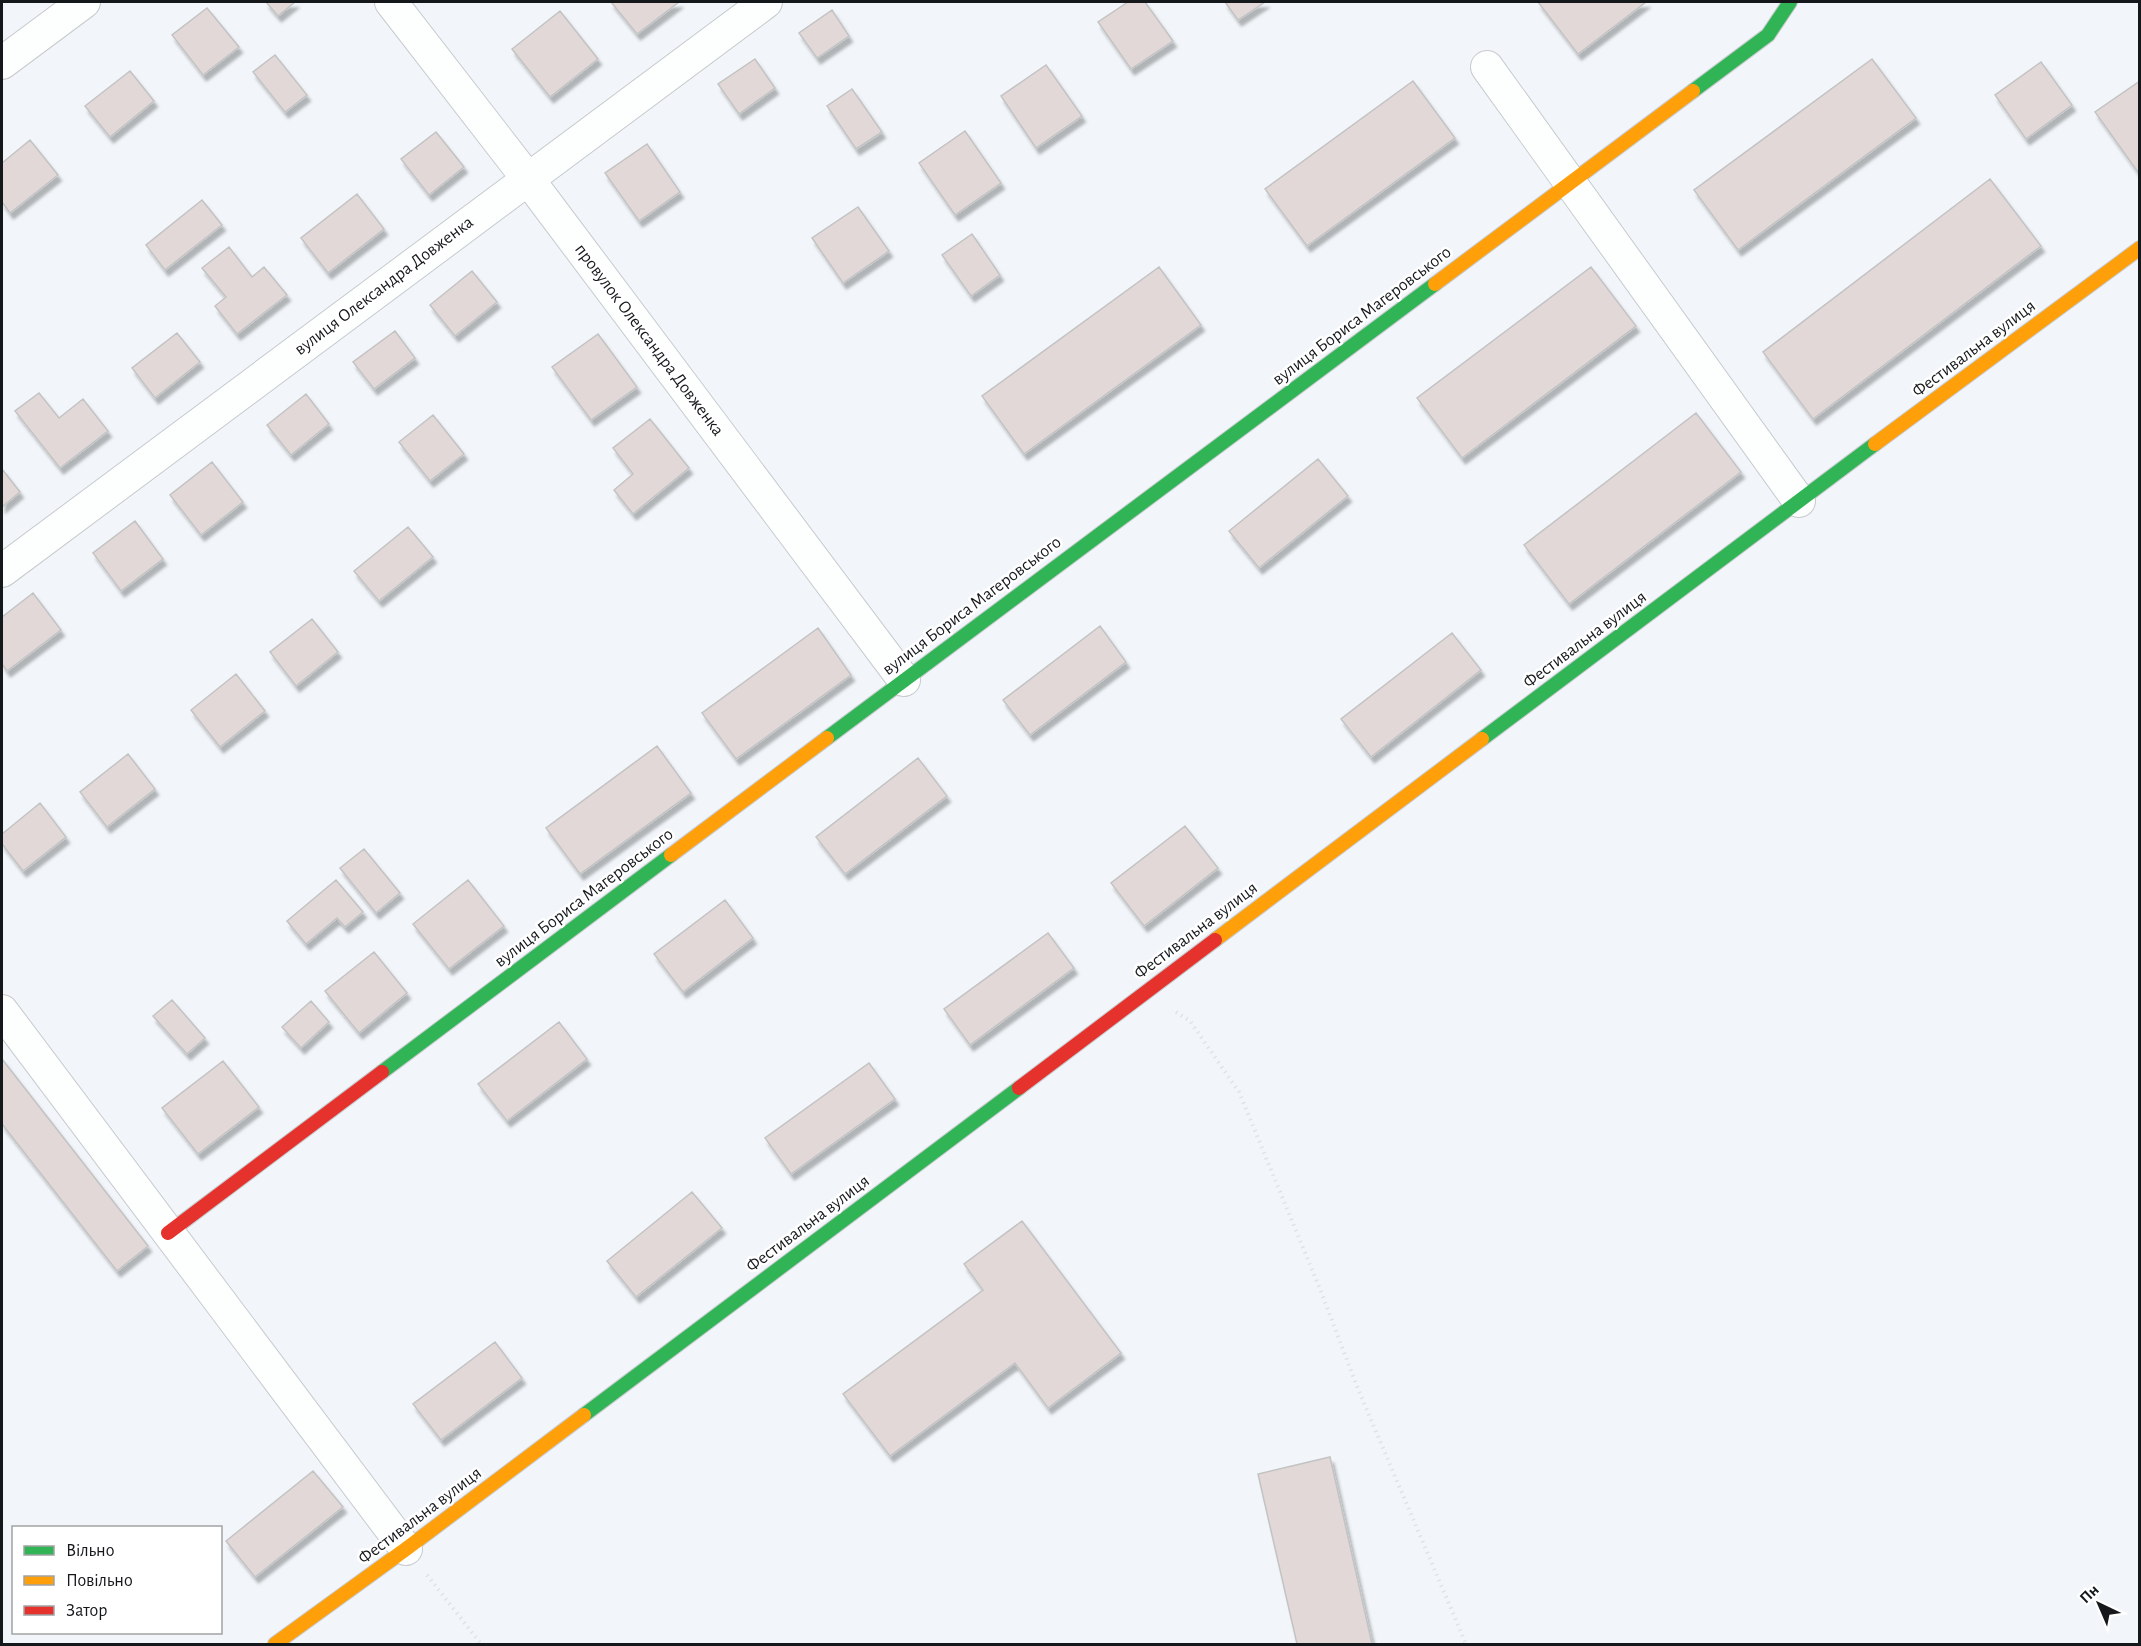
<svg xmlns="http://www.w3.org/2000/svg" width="2141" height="1646" font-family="'Alegreya Sans',sans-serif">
  <defs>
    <filter id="shadow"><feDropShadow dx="3.5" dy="6" stdDeviation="1.5" flood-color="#0004"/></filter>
  </defs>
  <rect width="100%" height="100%" fill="#f2f6fa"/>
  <path fill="#e2d8d8" stroke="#c3c3c4" stroke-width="1.5" filter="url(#shadow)" d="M 266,2 L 295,2 L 278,16 Z
    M 611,2 L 679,2 L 637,34 Z
    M 1128,2 L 1145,2 L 1173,41 L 1131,69 L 1098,22 Z
    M 1225,2 L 1265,2 L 1238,20 Z
    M 1538,2 L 1646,2 L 1578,54 Z
    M 207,8 L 239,47 L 203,75 L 172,35 Z
    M 832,10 L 849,36 L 817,58 L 799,33 Z
    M 560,11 L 598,59 L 550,97 L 512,49 Z
    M 275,55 L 307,95 L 285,112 L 253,72 Z
    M 755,59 L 775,88 L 739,114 L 718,84 Z
    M 1872,59 L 1916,118 L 1738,250 L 1694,190 Z
    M 2041,62 L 2072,105 L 2026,139 L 1995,95 Z
    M 1046,65 L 1082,116 L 1036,148 L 1001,96 Z
    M 130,71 L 154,101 L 110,137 L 85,106 Z
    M 1413,81 L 1455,138 L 1307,246 L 1265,189 Z
    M 2140,81 L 2140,175 L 2095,112 Z
    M 852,89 L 882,132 L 856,149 L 827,106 Z
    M 965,131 L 1001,183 L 955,215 L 919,163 Z
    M 436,132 L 464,167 L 429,195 L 401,159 Z
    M 30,140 L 58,175 L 10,213 L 2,202 L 2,163 Z
    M 647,144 L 680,192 L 639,221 L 605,173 Z
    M 1990,179 L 2041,246 L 1813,419 L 1763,352 Z
    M 357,194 L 384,229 L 328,273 L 301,238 Z
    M 202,200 L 222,225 L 165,270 L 146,245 Z
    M 858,207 L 889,251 L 843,283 L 812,238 Z
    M 972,234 L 1000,275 L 971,296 L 942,255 Z
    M 229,247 L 252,277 L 264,267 L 287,295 L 237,334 L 215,306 L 226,297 L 202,268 Z
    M 1159,267 L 1201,325 L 1024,454 L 982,396 Z
    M 1591,267 L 1636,326 L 1462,458 L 1417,398 Z
    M 472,271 L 497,302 L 455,336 L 430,305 Z
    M 395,331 L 415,358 L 374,389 L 353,362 Z
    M 177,333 L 200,362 L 155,398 L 132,368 Z
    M 598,334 L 637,387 L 591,420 L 552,367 Z
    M 39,393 L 59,418 L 83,399 L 108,431 L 60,468 L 15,411 Z
    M 306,394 L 329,424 L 291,455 L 267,425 Z
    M 1696,413 L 1741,472 L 1569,604 L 1524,545 Z
    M 433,415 L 464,454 L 430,481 L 399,442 Z
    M 650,419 L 689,468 L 633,514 L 614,490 L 633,474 L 613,448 Z
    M 1318,459 L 1348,496 L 1259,568 L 1229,531 Z
    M 212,462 L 243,502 L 201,535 L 170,495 Z
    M 2,469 L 20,492 L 2,507 Z
    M 135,521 L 163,559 L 121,591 L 93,553 Z
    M 408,527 L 433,557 L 379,601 L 354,571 Z
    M 33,593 L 61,630 L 7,671 L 2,664 L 2,617 Z
    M 312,619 L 338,652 L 296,686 L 270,652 Z
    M 1100,626 L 1126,662 L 1030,735 L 1003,700 Z
    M 818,628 L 851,675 L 736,759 L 702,713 Z
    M 1452,633 L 1481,670 L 1371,757 L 1341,719 Z
    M 236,674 L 265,711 L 220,747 L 191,710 Z
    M 657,746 L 691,793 L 580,874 L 546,828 Z
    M 128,754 L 155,789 L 107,827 L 80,792 Z
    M 918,758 L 947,796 L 845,874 L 816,837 Z
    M 40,803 L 66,837 L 23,871 L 2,844 L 2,834 Z
    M 1185,826 L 1218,868 L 1144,926 L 1111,883 Z
    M 364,849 L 400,893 L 376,913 L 340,868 Z
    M 336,880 L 363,912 L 345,927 L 337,918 L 306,944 L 287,921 Z
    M 468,880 L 504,926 L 449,969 L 413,924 Z
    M 725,900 L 753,938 L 683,992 L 654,954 Z
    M 1048,933 L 1074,968 L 970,1045 L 944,1009 Z
    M 374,952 L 407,993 L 359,1033 L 325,991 Z
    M 172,1000 L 205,1038 L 187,1054 L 153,1016 Z
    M 311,1001 L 329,1022 L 301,1048 L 282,1027 Z
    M 559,1022 L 587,1059 L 507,1121 L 478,1084 Z
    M 2,1059 L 148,1246 L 117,1271 L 2,1124 Z
    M 223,1061 L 259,1107 L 198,1154 L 162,1108 Z
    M 869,1063 L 895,1099 L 791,1174 L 765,1138 Z
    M 692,1192 L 722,1228 L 636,1297 L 607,1261 Z
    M 1022,1221 L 1121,1353 L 1048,1408 L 1015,1363 L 890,1456 L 843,1394 L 983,1290 L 964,1264 Z
    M 495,1342 L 522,1378 L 441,1440 L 413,1404 Z
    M 1330,1457 L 1372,1644 L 1297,1644 L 1258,1474 Z
    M 313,1471 L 343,1507 L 255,1577 L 226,1541 Z"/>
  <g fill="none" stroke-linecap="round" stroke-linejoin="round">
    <defs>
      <path id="street" d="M 391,2 L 528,179 L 904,680
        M 2,63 L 84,2
        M 1487,67 L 1799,501
        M 2,571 L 766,2
        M 2,1011 L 406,1549"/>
      <path id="fast" d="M 1693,91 L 1768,35 L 1790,2
        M 827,738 L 1435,284
        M 1482,739 L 1875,444
        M 382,1072 L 671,855
        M 584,1415 L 1019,1088"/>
      <path id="slow" d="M 1435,284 L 1693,91
        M 1875,444 L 2140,248
        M 671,855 L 827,738
        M 1215,940 L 1482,739
        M 275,1644 L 406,1549 L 584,1415"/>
      <path id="jam" d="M 1019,1088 L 1215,940
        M 168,1233 L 382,1072"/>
    </defs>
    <use href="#street" stroke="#c7cbce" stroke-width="34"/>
    <use href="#fast" stroke="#c7cbce" stroke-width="16"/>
    <use href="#slow" stroke="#c7cbce" stroke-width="16"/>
    <use href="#jam" stroke="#c7cbce" stroke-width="16"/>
    <path stroke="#e1e2e3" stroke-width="4" stroke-dasharray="1.5 4.5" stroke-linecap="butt" d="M 1176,1012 L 1190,1021 L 1239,1092 L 1320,1289 L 1358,1389 L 1466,1644
      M 427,1575 L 481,1644"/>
    <use href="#street" stroke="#fdfefe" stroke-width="32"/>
    <use href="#fast" stroke="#30b455" stroke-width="14"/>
    <use href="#slow" stroke="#ff9f0a" stroke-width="14"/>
    <use href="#jam" stroke="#e5322d" stroke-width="14"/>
  </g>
  <g text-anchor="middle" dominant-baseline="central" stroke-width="5" stroke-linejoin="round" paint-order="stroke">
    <g font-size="18" fill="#15181b" stroke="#fff">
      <text transform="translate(384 286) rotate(-37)">вулиця Олександра Довженка</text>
      <text transform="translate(1362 316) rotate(-37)">вулиця Бориса Магеровського</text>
      <text transform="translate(649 340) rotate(53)">провулок Олександра Довженка</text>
      <text transform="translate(1974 349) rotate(-37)">Фестивальна вулиця</text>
      <text transform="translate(972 606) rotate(-37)">вулиця Бориса Магеровського</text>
      <text transform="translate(1585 640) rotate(-37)">Фестивальна вулиця</text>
      <text transform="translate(584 898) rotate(-37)">вулиця Бориса Магеровського</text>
      <text transform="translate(1196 931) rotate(-37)">Фестивальна вулиця</text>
      <text transform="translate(808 1224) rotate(-37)">Фестивальна вулиця</text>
      <text transform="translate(420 1516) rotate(-37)">Фестивальна вулиця</text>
    </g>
  </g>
  <rect width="2141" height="1646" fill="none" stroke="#15181b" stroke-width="6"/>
  <rect x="12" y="1526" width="210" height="108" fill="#ffffff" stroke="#a1a3a4" stroke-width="1.5"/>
  <rect x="24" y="1546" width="30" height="9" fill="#30b455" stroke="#a1a3a4" stroke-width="1.5"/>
  <text x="66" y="1556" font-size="18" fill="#15181b">Вільно</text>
  <rect x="24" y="1576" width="30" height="9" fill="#ff9f0a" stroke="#a1a3a4" stroke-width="1.5"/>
  <text x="66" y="1586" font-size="18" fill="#15181b">Повільно</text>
  <rect x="24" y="1606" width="30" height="9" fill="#e5322d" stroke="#a1a3a4" stroke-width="1.5"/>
  <text x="66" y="1616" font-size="18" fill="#15181b">Затор</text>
  <g transform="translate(2099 1604) rotate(316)" stroke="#ffffff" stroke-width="4.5" paint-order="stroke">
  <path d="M0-4.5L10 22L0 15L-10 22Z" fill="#15181b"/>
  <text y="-9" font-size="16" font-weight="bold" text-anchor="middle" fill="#15181b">Пн</text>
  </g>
</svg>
